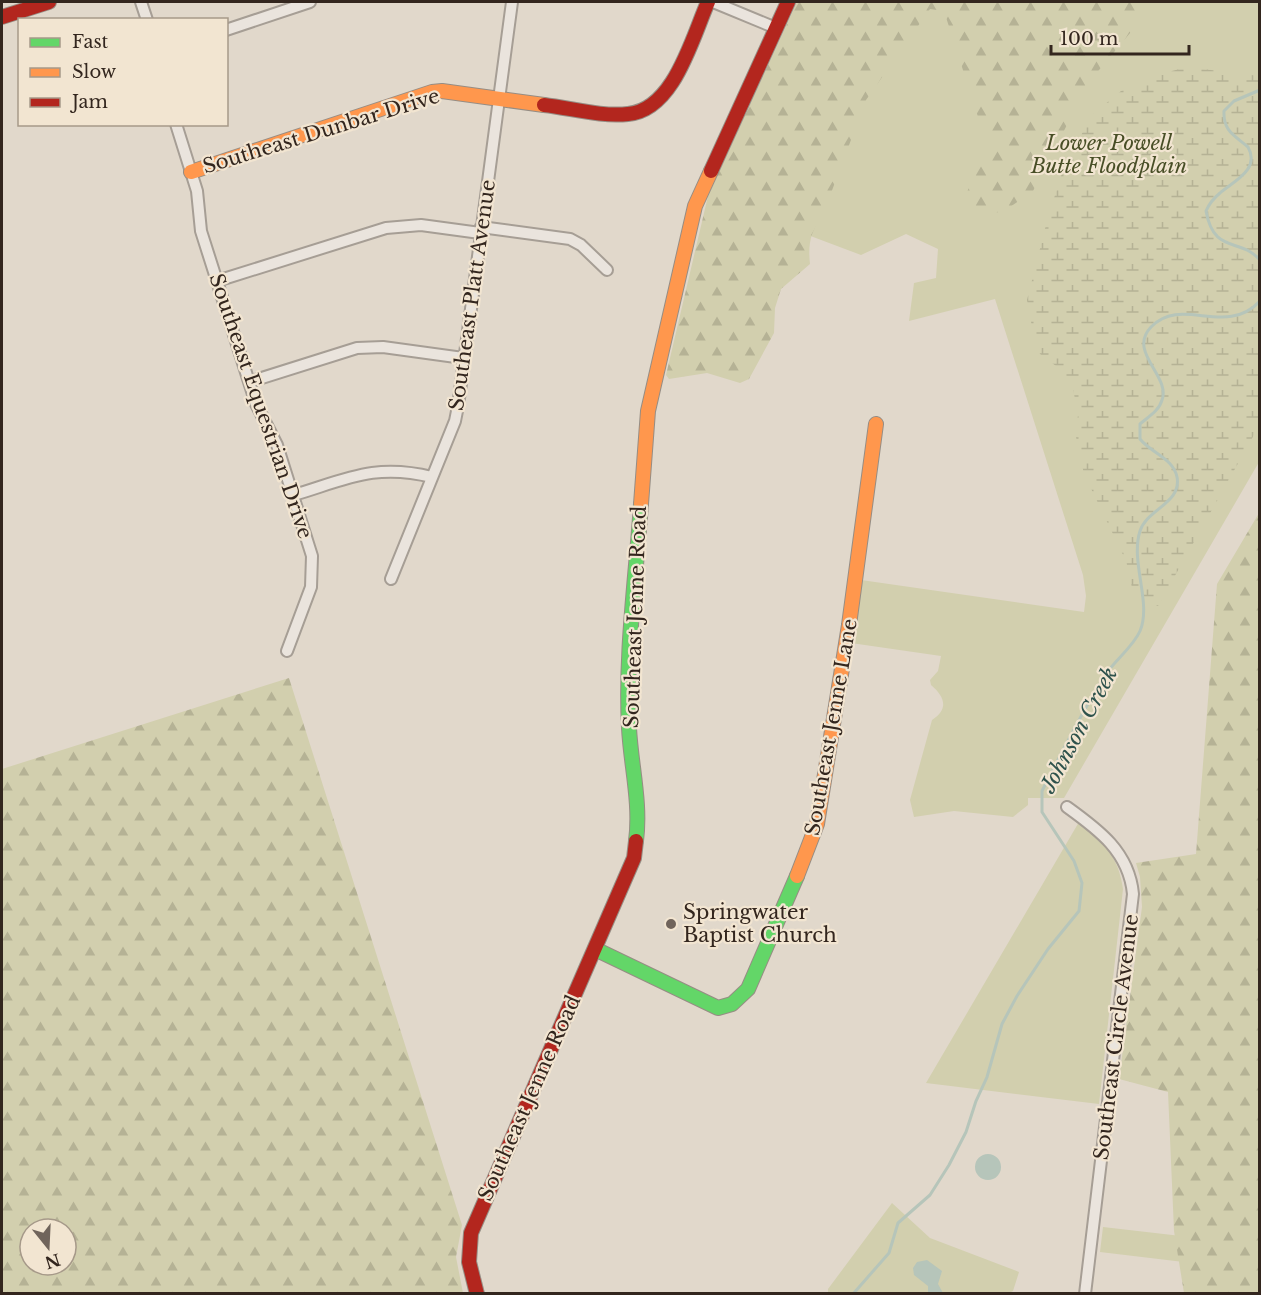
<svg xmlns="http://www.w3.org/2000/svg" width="1261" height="1295" font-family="'Libre Baskerville',serif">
  <defs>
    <pattern id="forest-firs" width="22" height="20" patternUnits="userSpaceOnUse" patternTransform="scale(1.5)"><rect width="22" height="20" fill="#d2cfae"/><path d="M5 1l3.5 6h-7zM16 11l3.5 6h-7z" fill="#b5b295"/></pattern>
    <pattern id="wetland-marsh" width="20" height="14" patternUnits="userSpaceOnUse" patternTransform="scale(1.5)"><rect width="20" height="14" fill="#d2cfae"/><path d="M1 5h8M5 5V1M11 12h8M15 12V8" fill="none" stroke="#b5b295"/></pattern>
  </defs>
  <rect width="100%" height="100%" fill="#e1d8cb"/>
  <path fill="#d2cfae" d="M 799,2 L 1259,2 L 1259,462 L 1064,798 L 1028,798 L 1028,805 L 1013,817 L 954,811 L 914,817 L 910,800 L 932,720 C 949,709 945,697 931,685 L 930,680 L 938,671 L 941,656 L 851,643 L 861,580 L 1084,612 L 1086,596 L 1083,575 L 995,299 L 909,321 L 914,283 L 936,278 L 938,249 L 906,234 L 861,255 L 710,198 Z
    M 1079,822 C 1103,839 1119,858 1123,889 L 1099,1104 L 926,1083 Z
    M 892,1203 L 930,1238 L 1019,1272 L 1013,1291 L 1009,1293 L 828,1294 L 828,1289 Z
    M 1103,1227 L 1233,1242 L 1259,1271 L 1100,1252 Z"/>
  <path fill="url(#forest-firs)" fill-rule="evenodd" d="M 797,2 L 1156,2 L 1089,82 L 1033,191 L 1007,209 L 984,217 L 971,211 L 967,192 L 988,148 L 944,11 L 930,9 L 866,100 L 822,217 C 810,231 808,246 810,264 L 781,289 L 775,308 L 774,333 L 749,379 L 740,383 L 707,373 L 669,379 L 666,375 L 708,196 Z
    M 1259,513 L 1259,1293 L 1184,1293 L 1174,1231 L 1168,1092 L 1119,1079 L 1142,907 L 1140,877 L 1136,863 L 1196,854 L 1217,584 Z
    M 289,678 L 462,1225 L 456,1257 L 463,1293 L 2,1293 L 2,769 ZM 30,1229 L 66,1229 L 66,1265 L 30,1265 Z"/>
  <path fill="url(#wetland-marsh)" d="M 1187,67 L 1259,76 L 1259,426 L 1158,606 L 1135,601 L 1126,561 L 1084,474 L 1076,437 L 1078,414 L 1072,384 L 1060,369 L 1040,354 L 1034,338 L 1027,300 L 1048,217 L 1064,167 L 1092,115 L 1121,91 L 1153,76 Z"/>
  <path fill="#b6c5ba" d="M975 1167a13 13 0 1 1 26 0a13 13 0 1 1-26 0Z
    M 927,1260 L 942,1271 L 938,1284 L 943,1293 L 928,1293 L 928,1286 L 914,1275 L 913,1268 L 917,1262 Z"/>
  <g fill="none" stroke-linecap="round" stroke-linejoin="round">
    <path stroke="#b6c5ba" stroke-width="3" d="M 1260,90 L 1234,101 L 1224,111 C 1223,131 1234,135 1248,147 C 1261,170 1232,182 1220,193 C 1214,198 1209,204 1206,211 C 1214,255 1240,237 1260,260
      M 853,1294 L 889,1253 L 898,1223 L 930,1195 L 949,1165 L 966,1132 L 976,1101 L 987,1077 L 1002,1024 L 1017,996 L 1048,949 L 1079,911 L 1082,883 L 1074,861 L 1042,812 L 1042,791 C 1062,752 1082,711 1106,674 C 1115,660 1133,647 1140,631 C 1152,603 1130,562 1140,531 C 1147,509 1182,503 1177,477 C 1173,458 1151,453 1140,439 L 1140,424 C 1148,417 1159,411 1162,400 C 1171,376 1127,352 1151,327 C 1182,295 1225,338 1260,301"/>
    <defs>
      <path id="street" d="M 141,2 L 147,20
        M 713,2 L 776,28
        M 226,30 L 310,2
        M 176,124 L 197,191 L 201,231 L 256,404 L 277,445 L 312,556 L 311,587 L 287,651
        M 481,227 L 570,239 L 581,245 L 607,270
        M 217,281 L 386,228 L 421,225 L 480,233
        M 249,382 L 357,348 L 383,347 L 463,358
        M 294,495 C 347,479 375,463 432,477
        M 391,579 L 455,421 L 458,406 L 512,2
        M 1067,807 C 1099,830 1129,852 1133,894 L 1085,1294"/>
      <path id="fast" d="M 636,841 C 641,803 631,766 629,728 C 625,654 636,578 641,504
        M 595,949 L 718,1008 L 732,1004 L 748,989 L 797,876"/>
      <path id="slow" d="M 191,172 L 432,92 L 442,91 L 544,105
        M 641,504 L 648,411 L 695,206 L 711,171
        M 797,876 L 817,824 L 849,625 L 876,424"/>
      <path id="jam" d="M 2,17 L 49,2
        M 544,105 C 571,108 601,117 628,114 C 674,110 692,38 708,2
        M 711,171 L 788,2
        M 477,1294 L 469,1262 L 471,1233 L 634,858 L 636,841"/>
    </defs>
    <use href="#street" stroke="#a69e95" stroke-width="14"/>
    <use href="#fast" stroke="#968d84" stroke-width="16"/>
    <use href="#slow" stroke="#968d84" stroke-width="16"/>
    <use href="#jam" stroke="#968d84" stroke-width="16"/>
    <use href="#street" stroke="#eae4dd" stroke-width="10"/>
    <use href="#fast" stroke="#63d668" stroke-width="14"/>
    <use href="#slow" stroke="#ff974d" stroke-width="14"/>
    <use href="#jam" stroke="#b3261e" stroke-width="14"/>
  </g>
  <circle fill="#70645b" stroke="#f2e5d1" stroke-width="2" cx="671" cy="924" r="6"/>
  <g text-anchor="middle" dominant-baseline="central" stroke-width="4.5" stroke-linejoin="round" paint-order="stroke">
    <g font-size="20" fill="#33261e" stroke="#f2e5d1">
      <text transform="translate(321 131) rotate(-17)">Southeast Dunbar Drive</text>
      <text transform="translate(472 295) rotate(-82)">Southeast Platt Avenue</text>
      <text transform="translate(261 406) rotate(71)">Southeast Equestrian Drive</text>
      <text transform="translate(635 617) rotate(-88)">Southeast Jenne Road</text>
      <text transform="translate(831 727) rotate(-80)">Southeast Jenne Lane</text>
      <text transform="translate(1116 1037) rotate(-83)">Southeast Circle Avenue</text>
      <text transform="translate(529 1098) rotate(-66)">Southeast Jenne Road</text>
    </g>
    <g font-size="20" font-style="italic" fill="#484e26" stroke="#f2e5d1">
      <text x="1109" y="143">Lower Powell<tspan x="1109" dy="23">Butte Floodplain</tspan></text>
    </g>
    <g font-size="20" fill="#33261e" stroke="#f2e5d1" text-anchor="start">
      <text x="683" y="912">Springwater<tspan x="683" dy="23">Baptist Church</tspan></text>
    </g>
    <g font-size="21" font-style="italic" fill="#2e524c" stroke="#f2e5d1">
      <text transform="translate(1079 730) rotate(-62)">Johnson Creek</text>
    </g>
  </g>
  <rect width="1261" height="1295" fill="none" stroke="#33261e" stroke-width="6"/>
  <rect x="18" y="18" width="210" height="108" fill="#f2e5d1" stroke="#a69989" stroke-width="1.5"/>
  <rect x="30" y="38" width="30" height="9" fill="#63d668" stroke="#a69989" stroke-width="1.5"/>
  <text x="72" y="48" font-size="18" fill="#33261e">Fast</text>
  <rect x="30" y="68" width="30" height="9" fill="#ff974d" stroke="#a69989" stroke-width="1.5"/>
  <text x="72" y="78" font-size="18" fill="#33261e">Slow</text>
  <rect x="30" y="98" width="30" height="9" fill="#b3261e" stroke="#a69989" stroke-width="1.5"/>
  <text x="72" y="108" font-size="18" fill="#33261e">Jam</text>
  <g transform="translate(48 1247) rotate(162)"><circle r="28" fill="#f2e5d1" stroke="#a69989" stroke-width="1.5"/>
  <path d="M0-4.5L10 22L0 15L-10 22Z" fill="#70645b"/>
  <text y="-9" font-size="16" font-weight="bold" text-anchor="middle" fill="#33261e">N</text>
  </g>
  <path d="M1051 45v9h138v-9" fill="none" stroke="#33261e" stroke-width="3"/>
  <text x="1060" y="45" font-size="18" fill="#33261e" stroke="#f2e5d1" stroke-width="4.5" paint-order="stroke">100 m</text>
</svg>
